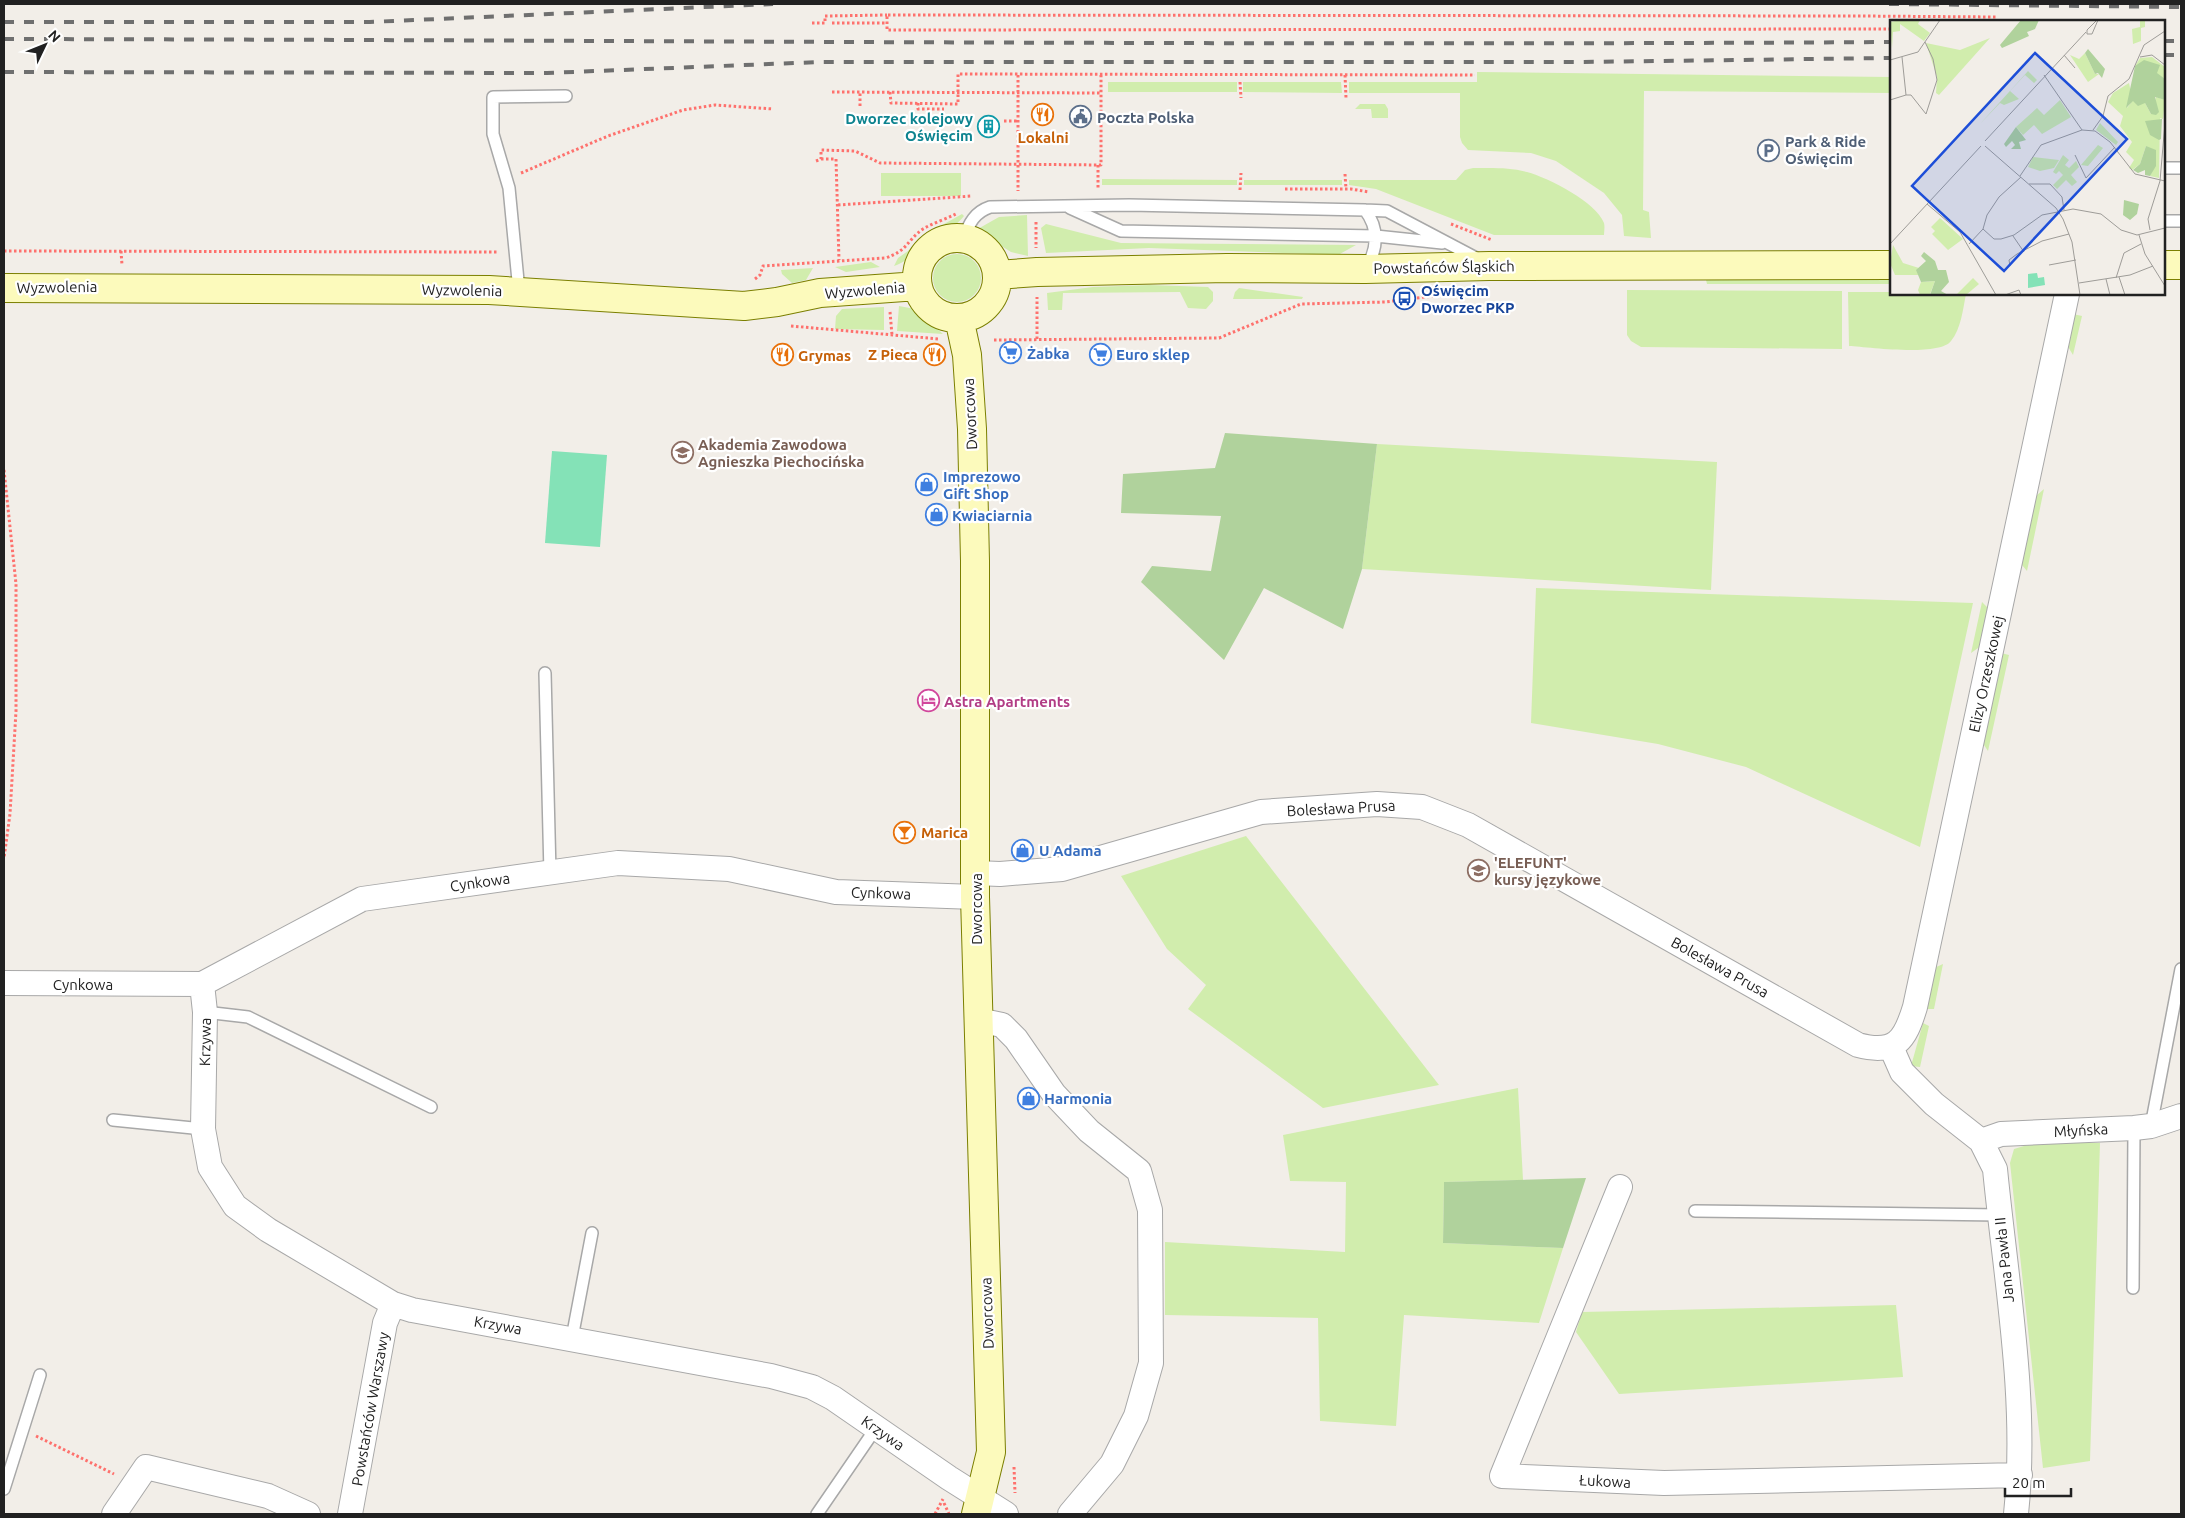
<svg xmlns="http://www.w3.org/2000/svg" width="2185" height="1518" font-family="Ubuntu,sans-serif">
  <rect width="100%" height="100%" fill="#f2eee8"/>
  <path fill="#d1edad" d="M 1477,72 L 1891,77 L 1891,93 L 1644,91 L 1643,210 L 1649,212 L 1651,238 L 1624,236 L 1622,215 L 1604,193 L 1556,161 L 1531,153 L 1468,150 L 1462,143 L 1460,137 L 1460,93 L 1349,93 L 1349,82 L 1477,82 Z
    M 1108,82 L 1237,82 L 1237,92 L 1108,92 Z
    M 1243,82 L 1341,82 L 1342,93 L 1243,92 Z
    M 1360,104 L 1385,104 L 1388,109 L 1388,118 L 1372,118 L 1371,109 L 1355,109 Z
    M 1473,168 C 1491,168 1510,167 1527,172 C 1549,178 1596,202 1604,223 C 1605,227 1604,232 1604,235 L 1494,235 L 1376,189 L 1349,185 L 1349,180 L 1456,180 L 1465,170 Z
    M 881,173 L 961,173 L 961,196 L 881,196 Z
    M 1102,179 L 1108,179 L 1237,180 L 1237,185 L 1102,185 Z
    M 1244,180 L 1342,180 L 1342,185 L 1244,185 Z
    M 962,214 L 964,216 C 951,232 945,227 931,236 C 917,246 911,261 894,266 L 898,258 L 908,251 L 919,238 Z
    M 1027,215 L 1028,256 L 1011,252 L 976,230 L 999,217 Z
    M 1046,224 L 1121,243 L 1356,245 L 1338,255 L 1149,248 L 1046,253 L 1041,228 Z
    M933 278a24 24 0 1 1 48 0a24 24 0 1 1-48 0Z
    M 871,262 L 880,267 L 846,272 L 835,267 Z
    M 813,268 L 806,280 L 792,283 L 782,274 L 781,270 Z
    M 1705,276 L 1891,278 L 1891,284 L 1707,284 Z
    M 1150,285 L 1208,287 L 1213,292 L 1213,301 L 1206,309 L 1188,308 L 1180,292 L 1063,293 L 1062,310 L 1048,310 L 1047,293 L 1093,287 Z
    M 1239,288 L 1303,297 L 1302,299 L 1233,299 L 1235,292 Z
    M 1627,290 L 1842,291 L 1842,349 L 1641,347 L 1631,341 L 1627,335 Z
    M 1848,292 L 1891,292 L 1891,294 L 1966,294 C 1963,309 1961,329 1951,341 C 1939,357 1868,347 1849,346 Z
    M 899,306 L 915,309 L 943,334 L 897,331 Z
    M 884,307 L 884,330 L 835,329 L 836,316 L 842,309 Z
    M 2073,314 L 2082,316 L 2073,355 L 2067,345 Z
    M 1377,444 L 1717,462 L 1711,590 L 1362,569 Z
    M 2044,489 L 2027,571 L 2022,565 L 2022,558 L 2036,496 Z
    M 1536,588 L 1973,603 L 1920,847 L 1746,767 L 1658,744 L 1531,723 Z
    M 1982,602 L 1989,609 L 1981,646 L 1971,653 Z
    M 2001,653 L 2009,655 L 1988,751 L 1982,742 Z
    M 1246,836 L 1439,1085 L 1323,1108 L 1188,1009 L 1206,985 L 1167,949 L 1121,876 Z
    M 1943,964 L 1934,1009 L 1925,1009 L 1934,968 Z
    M 1923,1023 L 1929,1026 L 1920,1067 L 1911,1066 Z
    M 1518,1088 L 1523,1180 L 1444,1182 L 1443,1243 L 1563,1248 L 1539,1323 L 1404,1315 L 1396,1426 L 1320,1421 L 1318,1318 L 1165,1315 L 1165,1242 L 1345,1252 L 1346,1182 L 1290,1181 L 1283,1135 Z
    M 2024,1143 L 2100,1143 L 2090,1461 L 2043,1468 L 2010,1163 L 2014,1149 L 2024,1146 Z
    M 1896,1305 L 1903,1377 L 1619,1394 L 1576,1332 L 1582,1312 Z"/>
  <path fill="#b0d29c" d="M 1225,433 L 1377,444 L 1362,569 L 1343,629 L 1264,588 L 1224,660 L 1141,582 L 1152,566 L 1211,571 L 1221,516 L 1121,513 L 1123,474 L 1215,468 Z
    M 1586,1178 L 1563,1248 L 1443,1243 L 1444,1182 Z"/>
  <path fill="#84e2b7" d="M 552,451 L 607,455 L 600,547 L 545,543 Z"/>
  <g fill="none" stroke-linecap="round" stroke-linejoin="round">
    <defs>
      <path id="lane" d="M 2164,168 L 2181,168
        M 1070,208 L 1121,231 L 1376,236 L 1442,243
        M 1365,210 C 1379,228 1378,249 1366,268
        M 2164,221 L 2181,221
        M 964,238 C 969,223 975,212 990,207 L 1129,205 L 1365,210 L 1387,211 L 1478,259
        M 519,291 L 509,188 L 493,134 L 493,97 L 566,96
        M 545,673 L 550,873
        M 205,1012 L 248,1017 L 431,1107
        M 113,1120 L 203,1129
        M 2151,1126 L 2181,969
        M 1695,1211 L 2000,1215
        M 2133,1288 L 2134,1128
        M 572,1338 L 592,1233
        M 4,1489 L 40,1375
        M 817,1514 L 876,1428"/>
      <path id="street" d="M 976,873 L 1000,874 L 1062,869 L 1261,812 L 1377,804 L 1422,807 L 1468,825 L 1858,1045 C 1896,1055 1905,1040 1915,1007 L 2067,294
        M 4,983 L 202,984 L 362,899 L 618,863 L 729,869 L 836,892 L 975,897
        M 202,984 L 205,1012 L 203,1129 L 210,1167 L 235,1206 L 268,1230 L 393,1304 L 412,1310 L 771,1376 L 812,1387 L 833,1398 L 949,1478 L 1006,1514
        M 978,1020 L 1002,1025 L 1016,1039 L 1054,1094 L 1089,1131 L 1139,1171 L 1150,1210 L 1151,1363 L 1136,1416 L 1112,1464 L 1070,1514
        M 1891,1047 L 1902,1072 L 1934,1104 L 1981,1141 L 1995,1169 C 2006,1282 2028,1401 2016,1514
        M 1981,1141 L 2001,1134 L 2134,1128 L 2151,1126 L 2181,1116
        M 1620,1187 L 1502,1476 L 1664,1483 L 2020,1475
        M 114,1514 L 146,1467 L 268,1496 L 308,1514
        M 350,1514 L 385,1323 L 393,1304"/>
      <path id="secondary" d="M917 278a40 40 0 1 1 80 0a40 40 0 1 1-80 0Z
        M 2164,265 L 2181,265
        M 997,275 L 1037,272 L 1227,268 L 1365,269 L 1489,266 L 1891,265
        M 4,288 L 489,290 L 744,306 L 777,302 L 820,293 L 918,286
        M 959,318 L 967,355 L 972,429 L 975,561 L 975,897 L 991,1452 L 976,1514"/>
    </defs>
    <use href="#lane" stroke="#a8a8a8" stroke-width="14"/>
    <use href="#street" stroke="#a8a8a8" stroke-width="26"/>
    <use href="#secondary" stroke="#7b7f01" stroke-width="30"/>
    <path stroke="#fe716d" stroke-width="3" stroke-dasharray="2.5 2.5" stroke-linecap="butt" d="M 812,23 L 825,23 L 825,16 L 887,15
      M 832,23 L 887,23
      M 1891,29 L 887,30 L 887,15 L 1861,16 L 1996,17 L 1996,21
      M 1018,75 L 1018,191
      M 1345,75 L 1346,98
      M 1240,82 L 1241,98
      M 832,92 L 1101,93
      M 890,92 L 891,103 L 958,104 L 958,74 L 1475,75
      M 918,103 L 918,109 L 944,109
      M 860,106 L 860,92
      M 1004,121 L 1018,121
      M 821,159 L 836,159 L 839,260
      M 816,161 L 821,159 L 821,150 L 855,151 L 880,163 L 1101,165 L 1101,75
      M 1098,165 L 1098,189
      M 521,173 L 608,136 L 683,110 L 715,105 L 773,109
      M 1345,174 L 1346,189
      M 1285,189 L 1351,189 L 1369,192
      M 1240,190 L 1241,173
      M 838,205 L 972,196
      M 1036,222 L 1036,248
      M 1451,224 L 1492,240
      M 4,251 L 498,252
      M 121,251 L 122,265
      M 755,279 L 760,275 L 763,266 L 885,258 C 908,251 906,241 923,229 C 933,223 946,219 956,214
      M 890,312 L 892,335
      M 791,326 L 939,339
      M 1037,339 L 1037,297
      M 994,340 L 1219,338 L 1301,304 L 1385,302 L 1449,294
      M 4,470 L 16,584 L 16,711 L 10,814 L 4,858
      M 36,1436 L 114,1474
      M 1014,1467 L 1015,1493
      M 944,1503 L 949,1514
      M 935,1514 L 943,1499"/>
    <use href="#lane" stroke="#fff" stroke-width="11"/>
    <use href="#street" stroke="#fff" stroke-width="24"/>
    <use href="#secondary" stroke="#fcfabc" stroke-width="28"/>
    <path stroke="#6f6f6f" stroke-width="4" stroke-dasharray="10 10" stroke-linecap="butt" d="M 1889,4 L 2181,7
      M 4,22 L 370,22 L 773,4
      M 4,39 C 633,40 1262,46 1891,42
      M 2164,41 L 2181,41
      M 2164,55 L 2181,55
      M 4,72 L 547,73 L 820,62 L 1580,62 L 1891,58"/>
  </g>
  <defs>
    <symbol id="restaurant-ring" viewBox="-11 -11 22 22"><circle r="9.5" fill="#fff" stroke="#e8710a" stroke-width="1.5"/><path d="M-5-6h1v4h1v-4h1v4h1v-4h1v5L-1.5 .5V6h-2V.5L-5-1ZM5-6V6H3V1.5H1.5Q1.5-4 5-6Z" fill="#e8710a"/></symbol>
    <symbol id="civic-ring" viewBox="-11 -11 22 22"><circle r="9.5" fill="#fff" stroke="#5c6f8a" stroke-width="1.5"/><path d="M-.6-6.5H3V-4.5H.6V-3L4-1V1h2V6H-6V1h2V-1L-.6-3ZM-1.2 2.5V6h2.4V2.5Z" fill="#5c6f8a"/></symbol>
    <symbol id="building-ring" viewBox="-11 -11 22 22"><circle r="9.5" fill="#fff" stroke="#0f9aa8" stroke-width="1.5"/><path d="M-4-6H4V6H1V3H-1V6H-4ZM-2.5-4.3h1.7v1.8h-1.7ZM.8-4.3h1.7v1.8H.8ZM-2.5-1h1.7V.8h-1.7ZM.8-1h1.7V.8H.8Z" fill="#0f9aa8"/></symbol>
    <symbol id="parking-ring" viewBox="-11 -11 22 22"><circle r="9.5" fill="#fff" stroke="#5c6f8a" stroke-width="1.5"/><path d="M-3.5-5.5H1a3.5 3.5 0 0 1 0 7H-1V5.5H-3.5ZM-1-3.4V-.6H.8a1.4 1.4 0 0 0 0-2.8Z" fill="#5c6f8a"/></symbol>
    <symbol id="bus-ring" viewBox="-11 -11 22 22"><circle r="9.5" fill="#fff" stroke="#1a4fb4" stroke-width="1.5"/><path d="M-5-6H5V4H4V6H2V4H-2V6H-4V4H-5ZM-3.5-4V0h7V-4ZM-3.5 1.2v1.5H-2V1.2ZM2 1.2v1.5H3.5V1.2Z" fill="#1a4fb4"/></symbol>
    <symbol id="supermarket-ring" viewBox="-11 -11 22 22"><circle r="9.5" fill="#fff" stroke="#3f7fe0" stroke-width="1.5"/><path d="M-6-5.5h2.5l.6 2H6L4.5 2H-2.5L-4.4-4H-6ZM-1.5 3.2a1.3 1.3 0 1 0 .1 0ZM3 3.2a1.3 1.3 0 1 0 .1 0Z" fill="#3f7fe0"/></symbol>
    <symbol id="school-ring" viewBox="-11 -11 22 22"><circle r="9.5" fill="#fff" stroke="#8d6e63" stroke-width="1.5"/><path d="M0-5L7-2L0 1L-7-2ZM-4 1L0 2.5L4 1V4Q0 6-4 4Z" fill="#8d6e63"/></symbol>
    <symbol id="shop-ring" viewBox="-11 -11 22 22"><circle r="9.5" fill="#fff" stroke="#3f7fe0" stroke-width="1.5"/><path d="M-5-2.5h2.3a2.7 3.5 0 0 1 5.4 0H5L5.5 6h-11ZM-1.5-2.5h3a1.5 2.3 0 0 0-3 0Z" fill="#3f7fe0"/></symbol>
    <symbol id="hotel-ring" viewBox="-11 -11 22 22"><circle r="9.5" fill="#fff" stroke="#d1479c" stroke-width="1.5"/><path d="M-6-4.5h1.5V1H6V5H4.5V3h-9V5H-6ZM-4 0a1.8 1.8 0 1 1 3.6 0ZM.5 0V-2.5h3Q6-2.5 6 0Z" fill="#d1479c"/></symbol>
    <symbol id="bar-ring" viewBox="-11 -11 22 22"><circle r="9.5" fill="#fff" stroke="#e8710a" stroke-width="1.5"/><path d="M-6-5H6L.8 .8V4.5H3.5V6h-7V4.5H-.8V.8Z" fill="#e8710a"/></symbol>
  </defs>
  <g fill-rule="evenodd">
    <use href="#restaurant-ring" x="1030" y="102" width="25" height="25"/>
    <use href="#civic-ring" x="1068" y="104" width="25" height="25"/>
    <use href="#building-ring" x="976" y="114" width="25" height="25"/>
    <use href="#parking-ring" x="1756" y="138" width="25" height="25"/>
    <use href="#bus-ring" x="1392" y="286" width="25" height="25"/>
    <use href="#supermarket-ring" x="998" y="340" width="25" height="25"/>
    <use href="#restaurant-ring" x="922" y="342" width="25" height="25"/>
    <use href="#supermarket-ring" x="1088" y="342" width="25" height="25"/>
    <use href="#restaurant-ring" x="770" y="342" width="25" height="25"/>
    <use href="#school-ring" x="670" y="440" width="25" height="25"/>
    <use href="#shop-ring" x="914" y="472" width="25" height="25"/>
    <use href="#shop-ring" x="924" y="502" width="25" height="25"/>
    <use href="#hotel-ring" x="916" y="688" width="25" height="25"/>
    <use href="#bar-ring" x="892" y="820" width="25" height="25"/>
    <use href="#shop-ring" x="1010" y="838" width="25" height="25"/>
    <use href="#school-ring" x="1466" y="858" width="25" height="25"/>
    <use href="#shop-ring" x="1016" y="1086" width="25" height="25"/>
  </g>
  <g text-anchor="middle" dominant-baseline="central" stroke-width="4.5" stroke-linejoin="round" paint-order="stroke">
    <g font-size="15" font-weight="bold" fill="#4e5e75" stroke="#fff" text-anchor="start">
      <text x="1097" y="117">Poczta Polska</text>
      <text x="1785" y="141">Park &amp; Ride<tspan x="1785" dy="17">Oświęcim</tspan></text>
    </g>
    <g font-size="15" font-weight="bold" fill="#0d838f" stroke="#fff" text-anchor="end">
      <text x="973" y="118">Dworzec kolejowy<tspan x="973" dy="17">Oświęcim</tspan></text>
    </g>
    <g font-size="15" font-weight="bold" fill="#c56008" stroke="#fff" text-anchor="start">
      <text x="1043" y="137" text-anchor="middle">Lokalni</text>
      <text x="918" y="354" text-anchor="end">Z Pieca</text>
      <text x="798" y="355">Grymas</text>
      <text x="921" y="832">Marica</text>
    </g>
    <g font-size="15" fill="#212121" stroke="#fff">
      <text transform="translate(1444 267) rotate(-1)">Powstańców Śląskich</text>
      <text transform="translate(57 287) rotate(-1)">Wyzwolenia</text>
      <text transform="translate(462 290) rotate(1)">Wyzwolenia</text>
      <text transform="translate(865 290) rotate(-5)">Wyzwolenia</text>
      <text transform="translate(970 414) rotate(-93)">Dworcowa</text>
      <text transform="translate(1986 674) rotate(-78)">Elizy Orzeszkowej</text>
      <text transform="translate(1341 808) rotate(-3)">Bolesława Prusa</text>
      <text transform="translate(480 882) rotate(-8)">Cynkowa</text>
      <text transform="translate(881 893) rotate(2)">Cynkowa</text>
      <text transform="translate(976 909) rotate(-90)">Dworcowa</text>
      <text transform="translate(1720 967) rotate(29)">Bolesława Prusa</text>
      <text x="83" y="984">Cynkowa</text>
      <text transform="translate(205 1042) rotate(-89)">Krzywa</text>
      <text transform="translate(2081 1130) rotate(-3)">Młyńska</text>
      <text transform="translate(2004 1260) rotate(-96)">Jana Pawła II</text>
      <text transform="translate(987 1313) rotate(-92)">Dworcowa</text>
      <text transform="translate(498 1325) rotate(10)">Krzywa</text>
      <text transform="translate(370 1409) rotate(-80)">Powstańców Warszawy</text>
      <text transform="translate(883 1433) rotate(35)">Krzywa</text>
      <text transform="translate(1605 1481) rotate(3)">Łukowa</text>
    </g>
    <g font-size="15" font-weight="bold" fill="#164399" stroke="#fff" text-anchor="start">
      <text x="1421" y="290">Oświęcim<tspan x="1421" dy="17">Dworzec PKP</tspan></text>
    </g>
    <g font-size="15" font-weight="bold" fill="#366cbe" stroke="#fff" text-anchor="start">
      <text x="1027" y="353">Żabka</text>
      <text x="1116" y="354">Euro sklep</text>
      <text x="943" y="476">Imprezowo<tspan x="943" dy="17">Gift Shop</tspan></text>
      <text x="952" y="515">Kwiaciarnia</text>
      <text x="1039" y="850">U Adama</text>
      <text x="1044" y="1098">Harmonia</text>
    </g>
    <g font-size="15" font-weight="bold" fill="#785e54" stroke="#fff" text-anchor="start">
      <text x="698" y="444">Akademia Zawodowa<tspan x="698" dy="17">Agnieszka Piechocińska</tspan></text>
      <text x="1494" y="862">'ELEFUNT'<tspan x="1494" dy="17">kursy językowe</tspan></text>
    </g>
    <g font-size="15" font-weight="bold" fill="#b23c85" stroke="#fff" text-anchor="start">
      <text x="944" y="701">Astra Apartments</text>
    </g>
  </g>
  <g transform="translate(1890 20)">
    <rect width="275" height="275" fill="#f2eee8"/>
    <path d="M 11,0 L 30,0 L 28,4 L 40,13 L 34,21 L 10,4 L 10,11 L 3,12 L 2,28 L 0,2 ZM 250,0 L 255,0 L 255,7 L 251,8 L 251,21 L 243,24 L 242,9 L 250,7 ZM 100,18 L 49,75 L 46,73 L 47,57 L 36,23 L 70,30 ZM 195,33 L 205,54 L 209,54 L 198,62 L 180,35 L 189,39 ZM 262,37 L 275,47 L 275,59 L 245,46 L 250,38 ZM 138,51 L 147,60 L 144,63 L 135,55 L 120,71 L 129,79 L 114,85 L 110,83 L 90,104 ZM 239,63 L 241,73 L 237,88 L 243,80 L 255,83 L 261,94 L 266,77 L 275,80 L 273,99 L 270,98 L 269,158 L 260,156 L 266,143 L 256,126 L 250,144 L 242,150 L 239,148 L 244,140 L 236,132 L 242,122 L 230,106 L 233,96 L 218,82 L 223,73 ZM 170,80 L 181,97 L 152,114 L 144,105 L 133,115 L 126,107 L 147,88 L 154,95 ZM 210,103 L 228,122 L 226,125 L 206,110 ZM 208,125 L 213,128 L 198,146 L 191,145 ZM 173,135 L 179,140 L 175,145 L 179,148 L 186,141 L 189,147 L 181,155 L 187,162 L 182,166 L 176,160 L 167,169 L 163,165 L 173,155 L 169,151 L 166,154 L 163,152 ZM 143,137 L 169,140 L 164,148 L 150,151 L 138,147 ZM 50,198 L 73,219 L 58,230 L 42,214 L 45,211 L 41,207 ZM 3,225 L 13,243 L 29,248 L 28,255 L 5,255 L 0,243 ZM 83,258 L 89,264 L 76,275 L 66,275 ZM 45,261 L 40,274 L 30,275 L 28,270 L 31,262 Z" fill="#d1edad"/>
    <path d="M 131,0 L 149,0 L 145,9 L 137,12 L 139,16 L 112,28 L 110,25 ZM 198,29 L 215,49 L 212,58 L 208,53 L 205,54 L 195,33 ZM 254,40 L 270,45 L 267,53 L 275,59 L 275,80 L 265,77 L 269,92 L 266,95 L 261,94 L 255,83 L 248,86 L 243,81 L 236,88 L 245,46 ZM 272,99 L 271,119 L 269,120 L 260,115 L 255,101 ZM 126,107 L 136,120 L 129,122 L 131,129 L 121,129 L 125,125 L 122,121 L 116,127 L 114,124 ZM 256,126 L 266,130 L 266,146 L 260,156 L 255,155 L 255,150 L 248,153 L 243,150 L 250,144 ZM 234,180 L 249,184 L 247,194 L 240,200 L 233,195 ZM 34,232 L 45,241 L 48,250 L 56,250 L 59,262 L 51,271 L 58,275 L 40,275 L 45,261 L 31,262 L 26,250 L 36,241 L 31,236 Z" fill="#b0d29c"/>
    <path d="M 147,253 L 148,258 L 154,257 L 155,265 L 138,268 L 138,254 Z" fill="#84e2b7"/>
    <path fill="none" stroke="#9e9c98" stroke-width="1" d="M 207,0 L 197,10 L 197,14 L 202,14 L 208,0M 174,35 L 185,48M 250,37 L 262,35 L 275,45M 0,40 L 28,32 L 50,0M 154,55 L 192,110M 16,75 L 21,75 L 36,94 L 47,60 L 43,39 L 35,22M 0,80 L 16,75 L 12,37M 192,110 L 205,111 L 220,122 L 245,154 L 275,161M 203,110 L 213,96 L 218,76 L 239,59 L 254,25 L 275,11M 95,121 L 196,12M 95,126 L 166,188 L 173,199 L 182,222 L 190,275M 185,135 L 196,158 L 225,127M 130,156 L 151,125 L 192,110M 139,164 L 160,164 L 172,177 L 174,190M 37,184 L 70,212 L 106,275M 93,209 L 104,219 L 111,219 L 124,215 L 152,195 L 183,189 L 211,194 L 231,210 L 247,215 L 275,208M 260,210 L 258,199 L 270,161 L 275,103M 249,215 L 255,234 L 275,266M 123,216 L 134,232M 0,224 L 91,126M 79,224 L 93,209 L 97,195 L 109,177 L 131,157M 159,245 L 186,240M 120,246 L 119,240 L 127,234 L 152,221 L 179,214M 229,257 L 235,275M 226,258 L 234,233 L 251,224M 216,259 L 220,275M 189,263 L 240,255 L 263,246M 115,275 L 129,270 L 131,275"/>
    <path fill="#1d4ed8" fill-opacity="0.15" stroke="#1d4ed8" stroke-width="2.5" d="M 145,33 L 237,119 L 114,251 L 22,166 Z"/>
    <rect width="275" height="275" fill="none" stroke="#212121" stroke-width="2.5"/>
  </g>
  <rect width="2185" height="1518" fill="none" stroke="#212121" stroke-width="10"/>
  <g transform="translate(45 45) rotate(47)" stroke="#ffffff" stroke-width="4" paint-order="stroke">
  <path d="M0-4L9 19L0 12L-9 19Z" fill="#212121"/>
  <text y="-8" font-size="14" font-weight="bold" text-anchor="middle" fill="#212121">N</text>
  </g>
  <path d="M2005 1488v8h66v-8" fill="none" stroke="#212121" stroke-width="2.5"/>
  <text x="2012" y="1488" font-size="15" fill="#212121" stroke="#ffffff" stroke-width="4" paint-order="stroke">20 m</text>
</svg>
